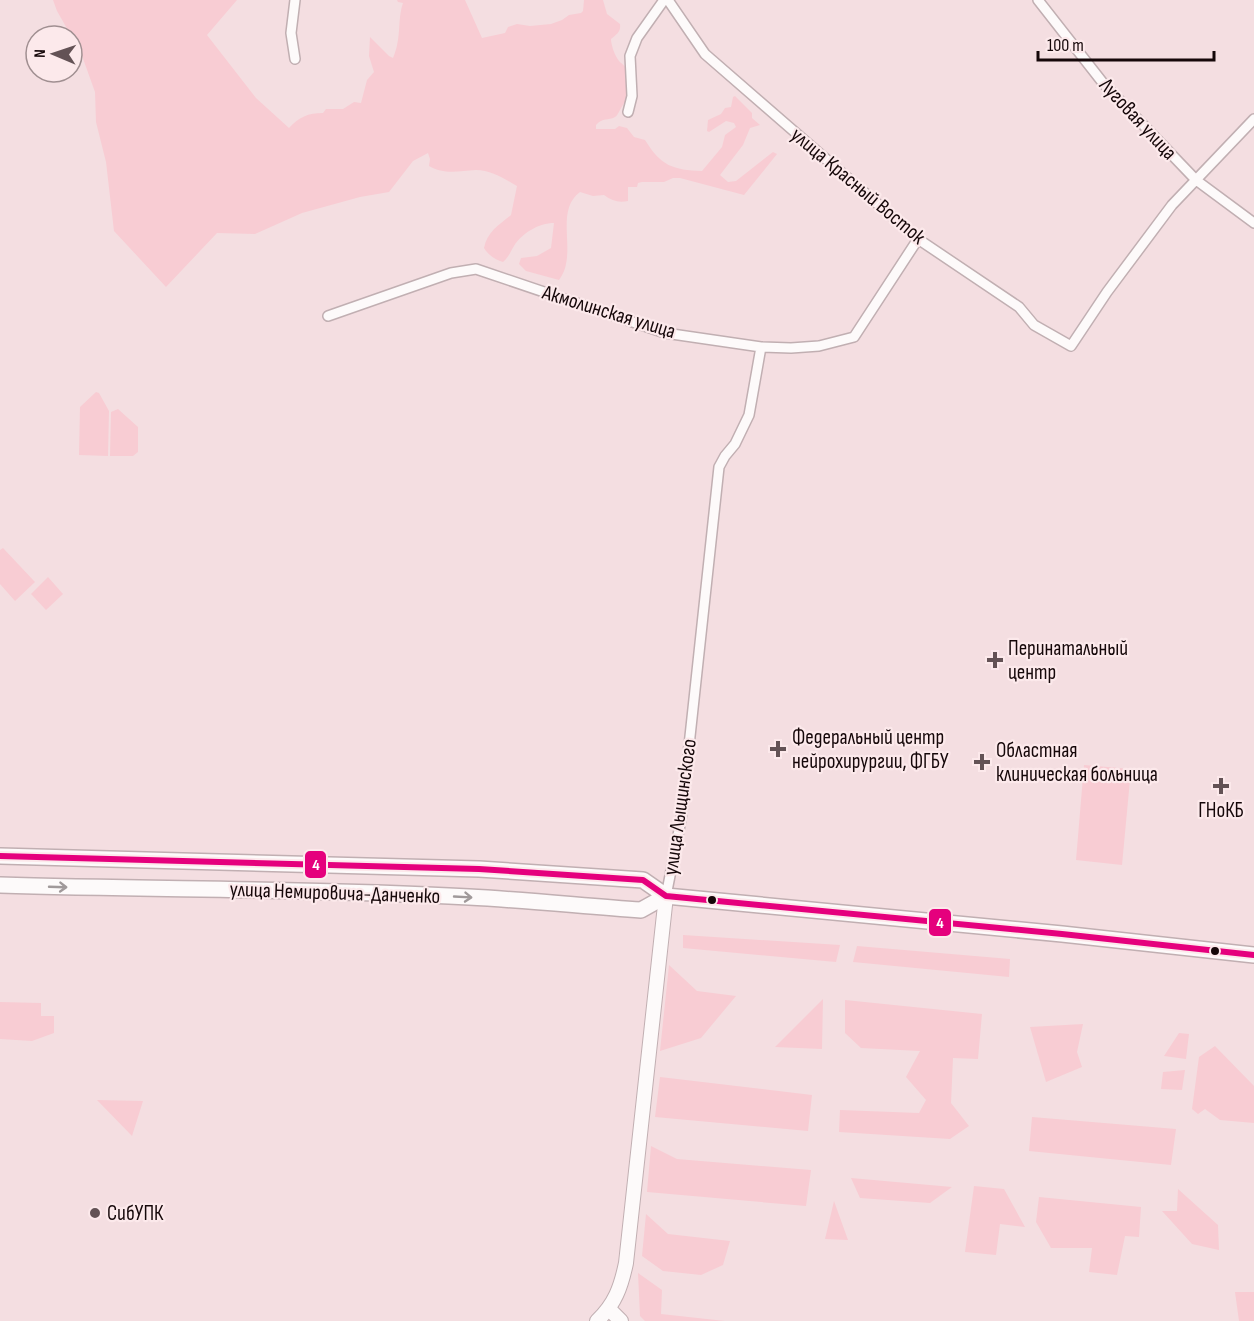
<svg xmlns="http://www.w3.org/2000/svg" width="1254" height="1321" font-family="'Sofia Sans Condensed',sans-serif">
  <rect width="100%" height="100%" fill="#f4dee1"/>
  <path fill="#f8ccd3" d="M 53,0 L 237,0 L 207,35 L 256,98 L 289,128 C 299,117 308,113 323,113 L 326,109 L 343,109 L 354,102 L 361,103 L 367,80 L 374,72 L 369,56 L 370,37 L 389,56 L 393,58 C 402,38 397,20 403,3 L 398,2 L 397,0 L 465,0 L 482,38 L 505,33 L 508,27 L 517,24 L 530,26 L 551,24 L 562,20 L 569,15 L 581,13 L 583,11 L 584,0 L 603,0 L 607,14 L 620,24 C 621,32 617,34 611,39 C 611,45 615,56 619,61 C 623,65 626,66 628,72 C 630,82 626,90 626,101 C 621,106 618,116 615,117 C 608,121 603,117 596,125 L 596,129 L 615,129 L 619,126 L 627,128 L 634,137 L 645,140 C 661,166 673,170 702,171 L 722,147 L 725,135 L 736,127 L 734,123 L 726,121 L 709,132 L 707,131 L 708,120 L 721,114 L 725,108 L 731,107 L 733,97 L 735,96 L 752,113 L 752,118 L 760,125 L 750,128 L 743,145 L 720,175 L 728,182 L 736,181 L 773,152 L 777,154 L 744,195 L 680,178 L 673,178 L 664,182 L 642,182 L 638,183 L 637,187 L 628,187 L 628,201 C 619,203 612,201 604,195 L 593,196 L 580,192 C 553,212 579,254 559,280 L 526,271 L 519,264 L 521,258 L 537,256 L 551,248 L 554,223 C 539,223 522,233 514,246 C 510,252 509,257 503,262 C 496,260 488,255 484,248 C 487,232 499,225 511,215 L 517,186 C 505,179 491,170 476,170 C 459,171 444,175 429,166 L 430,159 L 428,153 L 413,161 L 389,192 L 360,197 L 302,213 L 255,234 L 217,233 L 166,287 L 114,231 L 106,162 L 96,122 L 95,92 L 81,53 L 57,11 Z
    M 96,392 L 99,393 L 109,411 L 108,456 L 79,455 L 80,407 Z
    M 118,409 L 138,427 L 138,452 L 133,456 L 110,456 L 111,412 Z
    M 3,548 L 35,582 L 15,601 L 0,584 L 0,550 Z
    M 48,577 L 63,594 L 46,610 L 31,594 Z
    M 1084,765 L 1131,769 L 1122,865 L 1076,860 Z
    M 683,935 L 840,945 L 836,962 L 683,948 Z
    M 857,946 L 1010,959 L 1009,977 L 853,962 Z
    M 669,965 L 697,991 L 736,996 L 701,1038 L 660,1051 Z
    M 823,999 L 822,1049 L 775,1047 Z
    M 845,1000 L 982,1014 L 978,1059 L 953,1058 L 951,1103 L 969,1126 L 950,1139 L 839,1132 L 840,1110 L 919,1113 L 926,1100 L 906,1077 L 920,1051 L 861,1048 L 845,1033 Z
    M 0,1002 L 41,1003 L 41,1016 L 54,1016 L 54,1033 L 32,1041 L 0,1039 Z
    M 1083,1024 L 1077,1052 L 1082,1067 L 1046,1082 L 1030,1027 Z
    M 1179,1033 L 1189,1034 L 1186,1059 L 1164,1056 Z
    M 1215,1046 L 1254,1086 L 1254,1123 L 1220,1120 L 1205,1109 L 1198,1114 L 1192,1109 L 1199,1057 Z
    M 1185,1070 L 1182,1090 L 1161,1089 L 1163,1072 Z
    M 660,1077 L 812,1095 L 808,1131 L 655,1117 Z
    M 97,1100 L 143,1101 L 132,1136 Z
    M 1032,1117 L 1176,1129 L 1171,1165 L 1029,1151 Z
    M 651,1146 L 677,1159 L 811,1170 L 806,1206 L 647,1192 Z
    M 851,1178 L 952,1187 L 930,1203 L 860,1198 Z
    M 974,1186 L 1004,1189 L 1025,1227 L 1000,1224 L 996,1255 L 965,1252 Z
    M 1178,1189 L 1218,1225 L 1219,1250 L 1192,1244 L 1162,1211 L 1177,1211 Z
    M 1039,1197 L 1141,1207 L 1139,1237 L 1125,1236 L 1117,1275 L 1089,1272 L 1092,1248 L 1051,1248 L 1036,1222 Z
    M 834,1201 L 848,1240 L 825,1239 Z
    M 646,1214 L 668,1234 L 730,1241 L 723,1265 L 701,1275 L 663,1271 L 642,1256 Z
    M 638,1273 L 662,1290 L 661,1314 L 725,1321 L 645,1321 L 640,1316 Z
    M 1235,1292 L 1254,1292 L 1254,1321 L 1239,1321 Z"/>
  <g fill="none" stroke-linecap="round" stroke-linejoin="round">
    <defs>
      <path id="street" d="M 668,0 L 705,54 L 918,239 L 1019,307 L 1034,325 L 1071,346 L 1107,292 L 1172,205 L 1254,119
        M 1038,0 L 1103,83 L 1196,180 L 1254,223
        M 295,59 L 291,33 L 295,0
        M 628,112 L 632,96 L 630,56 L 637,38 L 664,0
        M 328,316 L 451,273 L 476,269 L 665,333 L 761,347 L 791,348 L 819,346 L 854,337 L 918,239
        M 666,896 L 681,820 L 719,467 L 725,456 L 735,444 L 749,415 L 761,347"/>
      <path id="secondary" d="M 609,1309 L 621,1321
        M 597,1321 C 615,1304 621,1287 626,1263 L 666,896"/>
      <path id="primary" d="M 0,856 L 479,869 L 643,880 L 666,896 L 1062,934 L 1254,955
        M 0,885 C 156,890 313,888 469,897 C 526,900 584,906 641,910 L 666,896"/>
    </defs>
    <use href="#street" stroke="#c1afb2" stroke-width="12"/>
    <use href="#secondary" stroke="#c1afb2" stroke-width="16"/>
    <use href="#primary" stroke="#c1afb2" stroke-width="18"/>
    <use href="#street" stroke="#fdfafa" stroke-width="9"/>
    <use href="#secondary" stroke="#fdfafa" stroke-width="14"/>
    <use href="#primary" stroke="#fdfafa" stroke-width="15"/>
    <defs>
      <path id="bus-1" d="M 0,856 L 479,869 L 643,880 L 666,896 L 1062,934 L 1254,955"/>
    </defs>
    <use href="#bus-1" stroke="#fce9eb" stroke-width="10"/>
    <use href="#bus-1" stroke="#e5007d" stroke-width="6"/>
  </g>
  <defs><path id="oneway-shaft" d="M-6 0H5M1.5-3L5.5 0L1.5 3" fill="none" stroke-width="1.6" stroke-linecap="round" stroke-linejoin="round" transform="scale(1.5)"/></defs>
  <g stroke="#a0999a">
    <use href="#oneway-shaft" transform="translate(58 887) rotate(2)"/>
    <use href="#oneway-shaft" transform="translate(463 897) rotate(3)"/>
  </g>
  <g fill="#635255" stroke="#fce9eb" stroke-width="2">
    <path d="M992 651h6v6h6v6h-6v6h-6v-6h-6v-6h6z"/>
    <path d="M775 740h6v6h6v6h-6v6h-6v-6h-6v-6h6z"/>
    <path d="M979 753h6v6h6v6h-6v6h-6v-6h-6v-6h6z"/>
    <path d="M1218 777h6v6h6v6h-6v6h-6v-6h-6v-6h6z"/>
    <circle cx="95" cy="1213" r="6"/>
  </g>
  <g fill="#150709" stroke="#fce9eb" stroke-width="2">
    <circle cx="712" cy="900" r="5"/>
    <circle cx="1215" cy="951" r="5"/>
  </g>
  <g text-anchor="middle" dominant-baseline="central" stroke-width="4.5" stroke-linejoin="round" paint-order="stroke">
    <g font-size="21" fill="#150709" stroke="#fce9eb">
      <text transform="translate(1138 119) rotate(47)">Луговая улица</text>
      <text transform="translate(858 186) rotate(40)">улица Красный Восток</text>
      <text transform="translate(609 312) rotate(17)">Акмолинская улица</text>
      <text transform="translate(680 807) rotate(-82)">улица Лыщинского</text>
      <text transform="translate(335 893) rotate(2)">улица Немировича-Данченко</text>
    </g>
    <g font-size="21" fill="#150709" stroke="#fce9eb" text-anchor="start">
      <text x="1008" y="648">Перинатальный<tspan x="1008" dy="24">центр</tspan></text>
      <text x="792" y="737">Федеральный центр<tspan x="792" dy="24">нейрохирургии, ФГБУ</tspan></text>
      <text x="996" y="750">Областная<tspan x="996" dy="24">клиническая больница</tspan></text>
      <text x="1221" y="810" text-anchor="middle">ГНоКБ</text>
      <text x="107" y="1213">СибУПК</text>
    </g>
  </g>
  <g stroke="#fce9eb" stroke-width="2">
    <rect x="304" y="850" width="23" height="29" rx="6" fill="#e5007d"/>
    <rect x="928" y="908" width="24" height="29" rx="6" fill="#e5007d"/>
  </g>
  <g font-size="16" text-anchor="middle" font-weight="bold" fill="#fff">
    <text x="316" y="870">4</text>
    <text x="940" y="928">4</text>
  </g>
  <g transform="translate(54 54) rotate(272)"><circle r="28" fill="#fce9eb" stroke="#a08f91" stroke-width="1.5"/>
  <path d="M0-4.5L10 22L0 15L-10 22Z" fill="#635255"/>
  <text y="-9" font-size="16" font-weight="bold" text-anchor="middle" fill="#150709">N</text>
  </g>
  <path d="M1038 51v9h176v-9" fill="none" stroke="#150709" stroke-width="3"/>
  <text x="1047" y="51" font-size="18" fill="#150709" stroke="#fce9eb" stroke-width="4.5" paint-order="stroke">100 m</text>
</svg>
